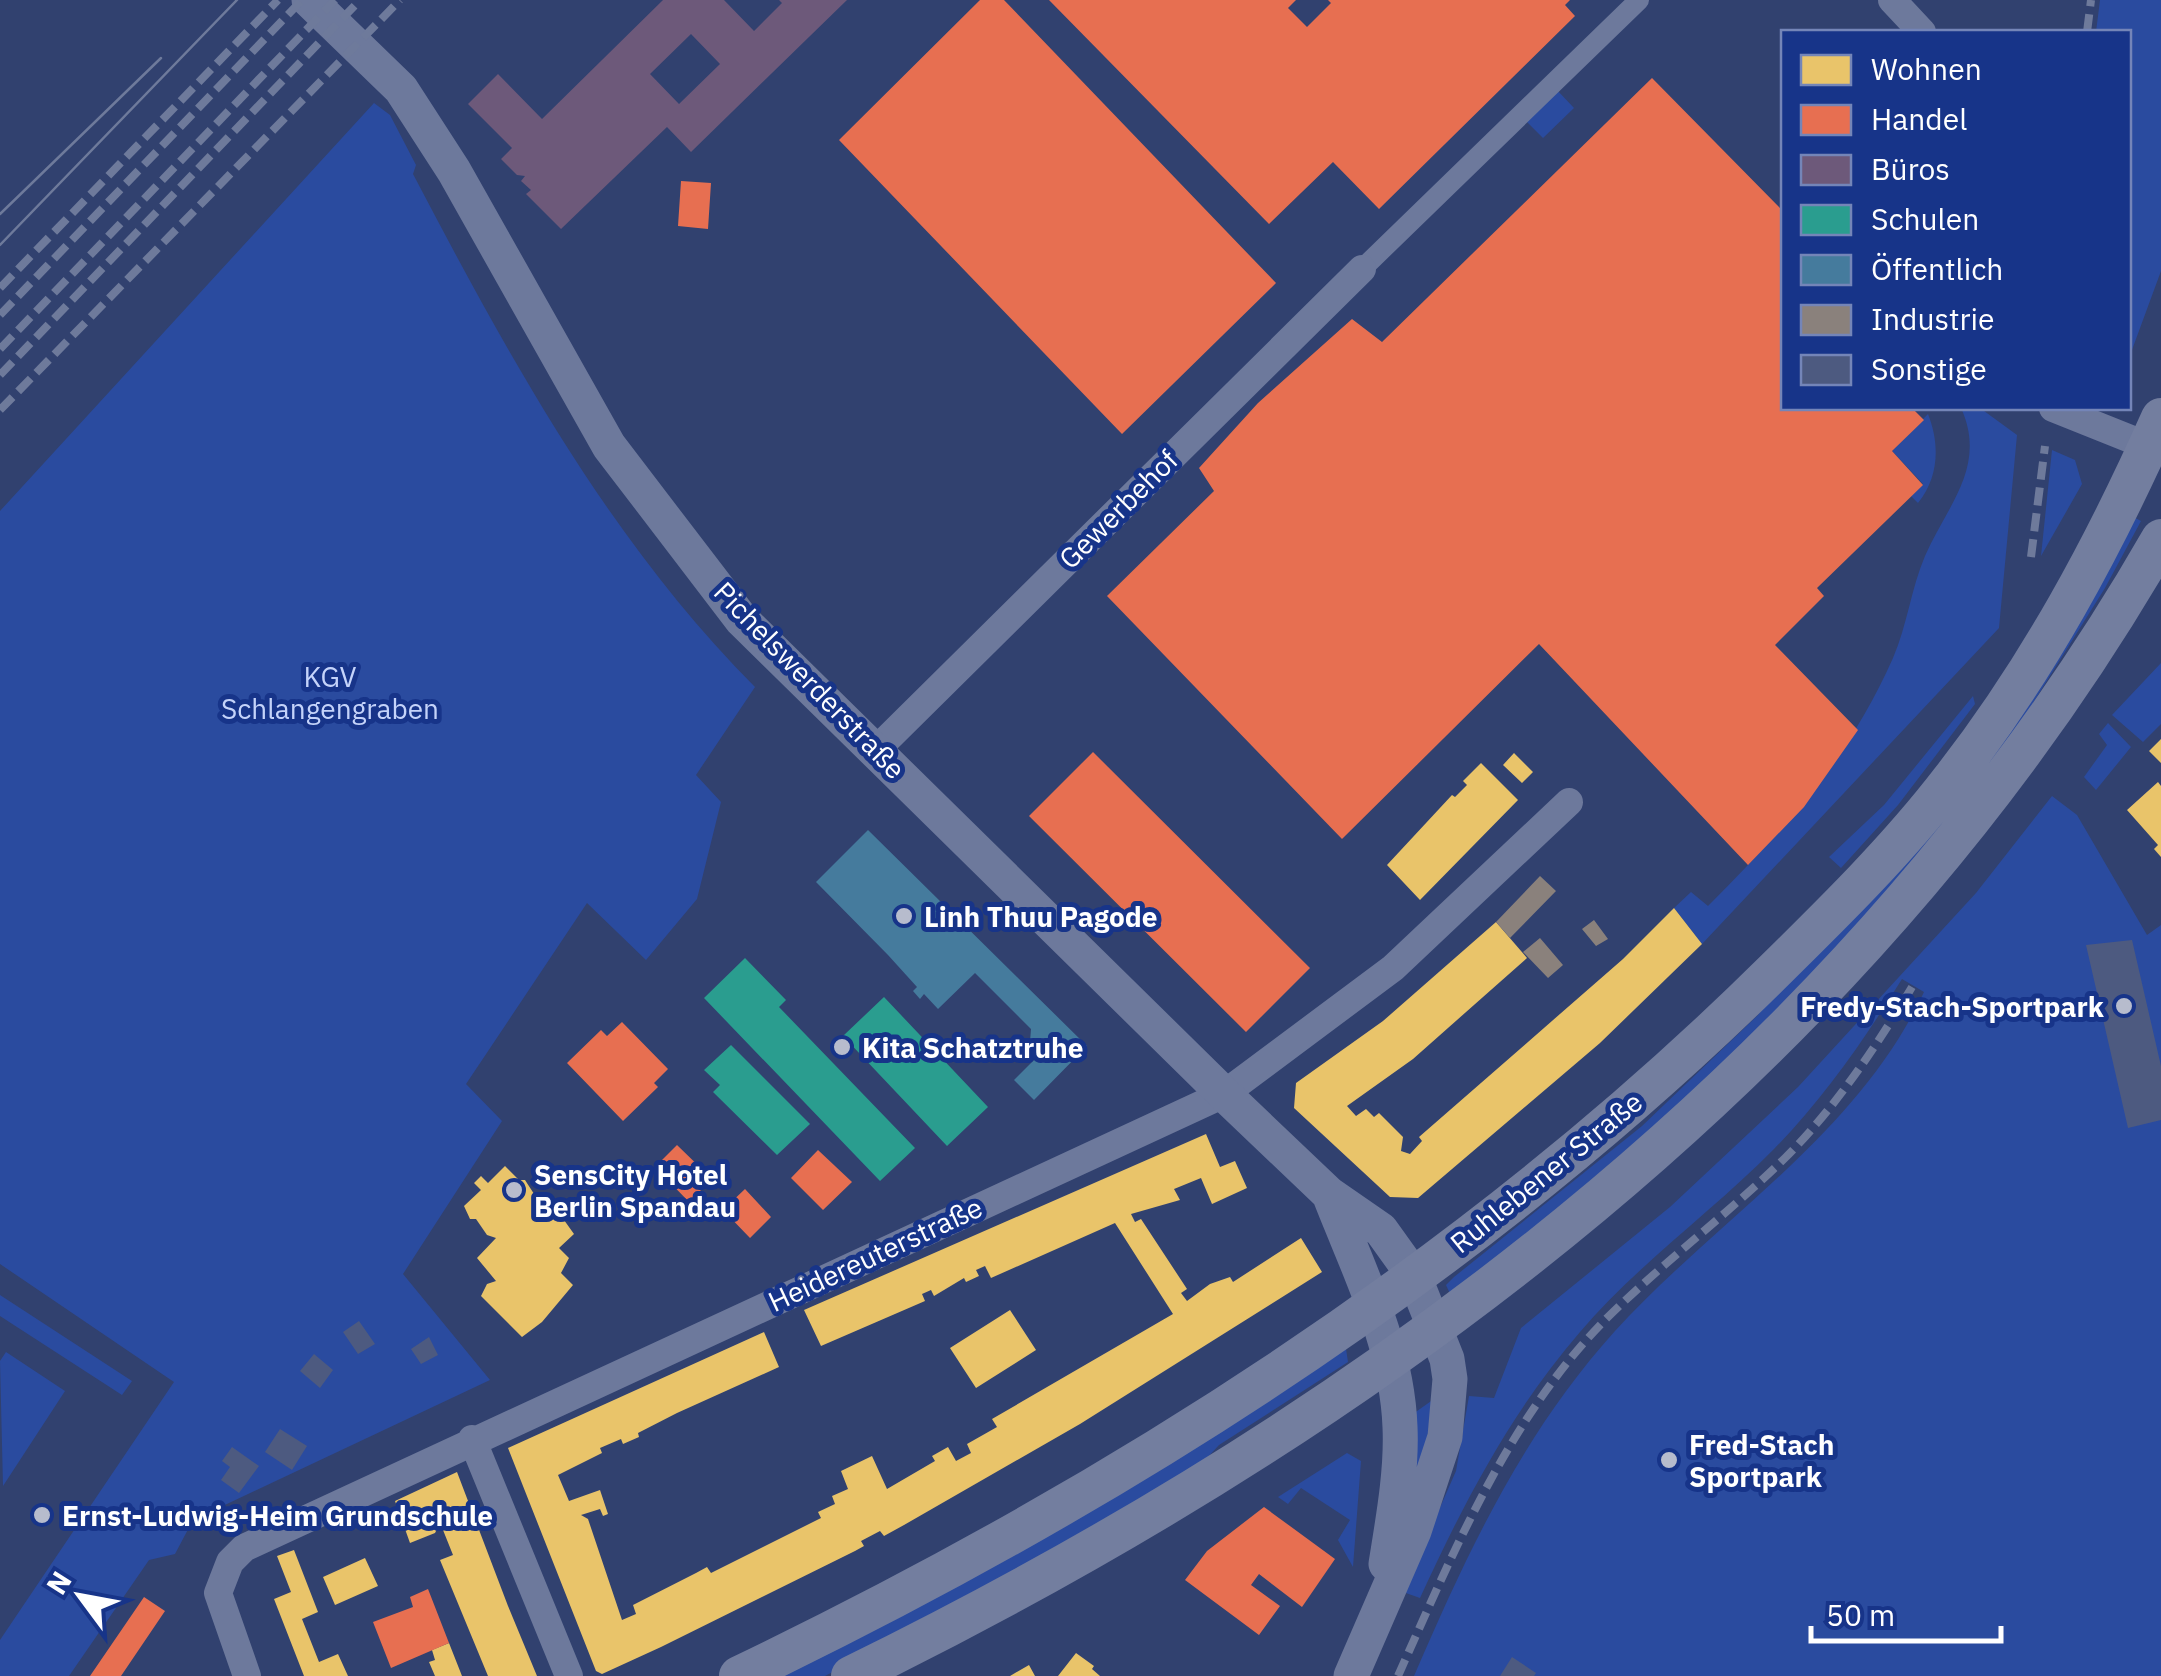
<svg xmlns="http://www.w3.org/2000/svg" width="2161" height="1676" font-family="'IBM Plex Sans',sans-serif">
  <rect width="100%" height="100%" fill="#31416f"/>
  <path fill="#2a4b9f" d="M 2100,0 L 2161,0 L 2161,271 L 2129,358 L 2128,32 L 2096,32 Z
    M 1557,90 L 1574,108 L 1543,138 L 1526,121 Z
    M 374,103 L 390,115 L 416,165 L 413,174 C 509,357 608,539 755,687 L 696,775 L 721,802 L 697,899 L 646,960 L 587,903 L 466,1084 L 502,1121 L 403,1274 L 490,1380 L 193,1520 L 175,1554 L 149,1560 L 69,1676 L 0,1676 L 0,1640 L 174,1382 L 0,1264 L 0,511 Z
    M 1961,408 L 1980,408 L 2017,435 L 1999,628 L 1702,944 L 1674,908 L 1691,892 L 1708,906 C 1786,827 1847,761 1893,658 C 1907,626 1911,589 1925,556 C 1946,507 1988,467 1961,408 Z
    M 1928,414 C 1940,444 1939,477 1918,503 L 1911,496 L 1923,484 L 1892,451 Z
    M 2052,450 L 2075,460 L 2082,484 L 2041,556 Z
    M 2130,515 L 2141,521 L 2105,588 L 1976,794 L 1749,1046 L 1452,1298 L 1446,1285 L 1454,1277 L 1642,1126 L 1758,1015 Z
    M 2161,663 L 2161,724 L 2143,742 L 2112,715 Z
    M 1973,696 L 1975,704 L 1898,805 L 1841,868 L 1829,857 L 1884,805 Z
    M 2108,723 L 2131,747 L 2096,790 L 2084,777 L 2107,745 L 2099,734 Z
    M 2052,796 L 2077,815 L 2147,935 L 2161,925 L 2161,1676 L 1414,1676 C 1468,1551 1523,1433 1615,1331 C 1718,1218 1857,1135 1924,992 L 1902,979 C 1864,1040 1824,1098 1774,1149 C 1712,1212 1638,1264 1580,1332 C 1511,1412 1464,1502 1420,1598 L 1403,1592 L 1456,1471 L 1469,1396 L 1494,1398 L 1521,1328 L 1670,1207 L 1798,1087 L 1976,893 Z
    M 0,1295 L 132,1381 L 122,1395 L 0,1316 Z
    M 1345,1342 L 1348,1362 L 1219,1445 L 1196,1470 L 946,1613 L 825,1676 L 767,1676 Z
    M 6,1352 L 65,1391 L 3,1486 L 0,1361 Z
    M 1434,1399 L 1417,1496 L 1410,1416 Z
    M 1347,1453 L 1361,1461 L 1353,1567 L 1338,1540 L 1350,1520 L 1301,1488 L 1288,1504 L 1278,1497 Z"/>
  <path fill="#e9c46a" d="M 2161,739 L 2161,763 L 2149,751 Z
    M 1514,753 L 1533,772 L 1522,783 L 1503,765 Z
    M 1481,763 L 1518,800 L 1420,900 L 1387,865 L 1452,795 L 1455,797 L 1467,785 L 1463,781 Z
    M 2158,782 L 2161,786 L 2161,857 L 2154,849 L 2158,845 L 2127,810 Z
    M 1674,908 L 1702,944 L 1600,1043 L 1418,1198 L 1390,1197 L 1294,1108 L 1296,1083 L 1383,1021 L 1496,922 L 1527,958 L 1413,1059 L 1347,1106 L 1356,1116 L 1366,1109 L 1374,1117 L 1379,1113 L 1403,1137 L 1401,1151 L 1410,1154 L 1422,1141 L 1419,1137 L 1623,959 Z
    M 1206,1134 L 1220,1167 L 1235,1161 L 1247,1188 L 1212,1204 L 1201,1178 L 1174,1189 L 1180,1200 L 1131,1214 L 1135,1222 L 1141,1219 L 1187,1289 L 1181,1293 L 1187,1301 L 1210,1284 L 1230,1277 L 1233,1282 L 1301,1238 L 1322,1272 L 1080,1424 L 904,1525 L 884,1536 L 880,1531 L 861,1541 L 864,1546 L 855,1551 L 661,1647 L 602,1674 L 596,1671 L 508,1448 L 764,1332 L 779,1367 L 677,1413 L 638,1433 L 639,1437 L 623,1444 L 621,1439 L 600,1448 L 602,1453 L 558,1475 L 569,1501 L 600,1490 L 608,1514 L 603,1516 L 600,1509 L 581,1515 L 588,1519 L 622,1620 L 636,1614 L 633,1605 L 696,1573 L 707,1567 L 711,1573 L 821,1518 L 818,1512 L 835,1504 L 832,1496 L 848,1489 L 841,1471 L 872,1456 L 887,1489 L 935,1461 L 932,1456 L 948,1447 L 956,1461 L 971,1453 L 967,1444 L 997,1427 L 992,1419 L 1173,1314 L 1115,1223 L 991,1278 L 985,1266 L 976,1270 L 979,1276 L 966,1282 L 964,1278 L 934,1296 L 931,1290 L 922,1294 L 925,1301 L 821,1346 L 804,1310 Z
    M 505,1166 L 519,1180 L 525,1180 L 536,1197 L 542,1197 L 542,1202 L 559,1213 L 574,1234 L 559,1248 L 569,1258 L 561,1273 L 573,1285 L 542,1322 L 522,1337 L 481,1296 L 487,1284 L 496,1281 L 477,1258 L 496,1238 L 487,1235 L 476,1219 L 470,1219 L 464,1206 L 481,1190 L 474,1183 L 481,1176 L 488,1183 Z
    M 1010,1310 L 1036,1350 L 976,1388 L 950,1348 Z
    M 457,1472 L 508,1606 L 537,1676 L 488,1676 L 440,1560 L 453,1555 L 443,1530 L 438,1527 L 435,1533 L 410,1543 L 395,1501 Z
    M 294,1550 L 318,1612 L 302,1619 L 319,1662 L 338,1654 L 348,1676 L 304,1676 L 274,1599 L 291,1592 L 277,1556 Z
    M 365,1558 L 378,1586 L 335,1605 L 323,1577 Z
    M 449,1643 L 462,1676 L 435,1676 L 429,1662 L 435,1660 L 432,1650 Z
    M 1076,1653 L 1094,1666 L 1092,1669 L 1100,1676 L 1058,1676 Z
    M 1029,1665 L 1035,1676 L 1010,1676 Z"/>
  <path fill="#e76f51" d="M 980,0 L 1004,0 L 1276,283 L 1122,434 L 839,140 Z
    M 1049,0 L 1296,0 L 1288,8 L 1307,27 L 1331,3 L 1328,0 L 1570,0 L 1565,5 L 1575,16 L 1379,209 L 1333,162 L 1269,224 Z
    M 1652,78 L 1784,212 L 1784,408 L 1912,408 L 1924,420 L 1892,451 L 1923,485 L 1817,588 L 1824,596 L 1775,645 L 1858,730 L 1804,807 L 1748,865 L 1539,644 L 1342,839 L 1107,596 L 1214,491 L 1199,468 L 1258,403 L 1352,319 L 1382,342 Z
    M 681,181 L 711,183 L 708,229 L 678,226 Z
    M 1093,752 L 1310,968 L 1246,1032 L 1029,816 Z
    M 622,1022 L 668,1069 L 654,1083 L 658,1087 L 623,1121 L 567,1063 L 601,1030 L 607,1036 Z
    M 677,1145 L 712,1179 L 689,1202 L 655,1167 Z
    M 818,1150 L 852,1182 L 823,1210 L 791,1178 Z
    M 745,1189 L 771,1217 L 750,1238 L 723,1210 Z
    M 1264,1507 L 1335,1559 L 1302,1607 L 1259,1574 L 1251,1585 L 1280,1606 L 1259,1635 L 1185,1580 L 1207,1551 Z
    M 428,1589 L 449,1643 L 391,1668 L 373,1622 L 413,1607 L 410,1597 Z
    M 144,1597 L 165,1611 L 121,1676 L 90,1676 Z"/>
  <path fill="#6d597a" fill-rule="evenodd" d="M 663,0 L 724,0 L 754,31 L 782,3 L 779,0 L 847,0 L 691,152 L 667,127 L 561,229 L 526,194 L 531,190 L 521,181 L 525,176 L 517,175 L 501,159 L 512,148 L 468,104 L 498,74 L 542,119 ZM 691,34 L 720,64 L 679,104 L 650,74 Z"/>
  <path fill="#2a9d8f" d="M 745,958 L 786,1000 L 779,1007 L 915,1148 L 880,1181 L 704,998 Z
    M 884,997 L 988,1107 L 947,1146 L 843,1036 Z
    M 731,1045 L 810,1124 L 777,1155 L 713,1092 L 720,1085 L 704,1070 Z"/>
  <path fill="#457b9d" d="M 868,830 L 1087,1046 L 1034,1100 L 1014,1080 L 1040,1054 L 1030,1042 L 1031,1029 L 975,973 L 938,1009 L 924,994 L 920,999 L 913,991 L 917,987 L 888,955 L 816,882 Z"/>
  <path fill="#8a817c" d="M 1540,876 L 1556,891 L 1510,938 L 1496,922 Z
    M 1594,920 L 1608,939 L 1596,946 L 1582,929 Z
    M 1540,938 L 1563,965 L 1548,978 L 1523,952 Z"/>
  <path fill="#4d5a80" d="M 2132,940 L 2161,1066 L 2161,1120 L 2128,1128 L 2086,945 Z
    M 359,1321 L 375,1344 L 358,1354 L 343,1332 Z
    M 429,1337 L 438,1355 L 421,1364 L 411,1349 Z
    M 314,1354 L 333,1370 L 320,1388 L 300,1371 Z
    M 280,1429 L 307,1446 L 292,1470 L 265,1452 Z
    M 232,1447 L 259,1466 L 239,1493 L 221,1480 L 230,1467 L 222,1461 Z
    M 1512,1657 L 1536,1673 L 1534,1676 L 1500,1676 Z"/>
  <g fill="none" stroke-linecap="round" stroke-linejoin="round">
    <path stroke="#6d799c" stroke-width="20" d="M 1362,269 L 1639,0"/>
    <path stroke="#6d799c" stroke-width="28" d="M 1892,0 L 1922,32
      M 2053,408 L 2148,446
      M 876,750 L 1362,269
      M 472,1439 L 569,1676
      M 247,1676 L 218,1593 L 230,1562 L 244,1548 L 1224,1094 L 1393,968 L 1569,802"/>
    <path stroke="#6d799c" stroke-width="35" d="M 309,0 L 401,89 L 454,171 L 609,446 L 742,620 L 1224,1094 L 1329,1194 L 1381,1230 L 1414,1276 L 1447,1359 L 1450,1379 L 1445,1437 L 1414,1531 L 1351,1676
      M 1329,1194 C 1358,1269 1397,1344 1400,1427 C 1402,1471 1393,1520 1386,1564"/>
    <path stroke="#737e9f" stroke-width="40" d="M 739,1676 C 1114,1496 1476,1266 1773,972 C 1835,911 1898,849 1951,780 C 2038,669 2104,546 2161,418
      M 851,1676 C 1379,1417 1864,1057 2161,539"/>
    <path stroke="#6e7a9b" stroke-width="2.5" d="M 0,214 L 161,58
      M 0,245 L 237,0"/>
    <path stroke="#6e7a9b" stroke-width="8" stroke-dasharray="18 8" stroke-linecap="butt" d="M 2087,32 L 2091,0
      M 0,288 L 278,0
      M 0,315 L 302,0
      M 0,349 L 335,0
      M 0,375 L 360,0
      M 0,410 L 400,0
      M 2031,557 L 2045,446
      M 1398,1676 C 1453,1553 1508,1419 1604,1321 C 1661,1264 1727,1215 1785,1158 C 1835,1108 1876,1047 1912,987"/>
  </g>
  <g fill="#b7bccd" stroke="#173489" stroke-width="4">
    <circle cx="904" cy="916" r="10"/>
    <circle cx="2124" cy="1006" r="10"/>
    <circle cx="842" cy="1047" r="10"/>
    <circle cx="514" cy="1190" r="10"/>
    <circle cx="1669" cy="1460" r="10"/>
    <circle cx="42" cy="1515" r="10"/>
  </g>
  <g text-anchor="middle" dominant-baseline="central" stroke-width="10" stroke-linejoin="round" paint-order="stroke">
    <g font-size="28" fill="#fff" stroke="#173489">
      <text transform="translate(1118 509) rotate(-45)">Gewerbehof</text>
      <text transform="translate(810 680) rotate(46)">Pichelswerderstraße</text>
      <text transform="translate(1546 1172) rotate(-39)">Ruhlebener Straße</text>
      <text transform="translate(875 1254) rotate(-25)">Heidereuterstraße</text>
    </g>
    <g font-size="28" fill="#c4d3fa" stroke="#173489">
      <text x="330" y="676">KGV<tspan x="330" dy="32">Schlangengraben</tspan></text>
    </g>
    <g font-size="28" font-weight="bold" fill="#fff" stroke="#173489" text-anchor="start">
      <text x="924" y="916">Linh Thuu Pagode</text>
      <text x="2104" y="1006" text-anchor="end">Fredy-Stach-Sportpark</text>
      <text x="862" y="1047">Kita Schatztruhe</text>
      <text x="534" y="1174">SensCity Hotel<tspan x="534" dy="32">Berlin Spandau</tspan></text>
      <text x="1689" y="1444">Fred-Stach<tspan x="1689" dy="32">Sportpark</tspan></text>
      <text x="62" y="1515">Ernst-Ludwig-Heim Grundschule</text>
    </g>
  </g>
  <rect x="1781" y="30" width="350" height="380" fill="#173489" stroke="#7485b8" stroke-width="2.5"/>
  <rect x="1801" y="55" width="50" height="30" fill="#e9c46a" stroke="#7485b8" stroke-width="2.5"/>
  <text x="1871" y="80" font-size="30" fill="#ffffff">Wohnen</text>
  <rect x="1801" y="105" width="50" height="30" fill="#e76f51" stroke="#7485b8" stroke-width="2.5"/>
  <text x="1871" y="130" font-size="30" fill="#ffffff">Handel</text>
  <rect x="1801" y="155" width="50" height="30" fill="#6d597a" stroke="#7485b8" stroke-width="2.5"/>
  <text x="1871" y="180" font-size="30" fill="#ffffff">Büros</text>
  <rect x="1801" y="205" width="50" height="30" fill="#2a9d8f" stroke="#7485b8" stroke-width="2.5"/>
  <text x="1871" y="230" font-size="30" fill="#ffffff">Schulen</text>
  <rect x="1801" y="255" width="50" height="30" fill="#457b9d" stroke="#7485b8" stroke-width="2.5"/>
  <text x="1871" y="280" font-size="30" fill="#ffffff">Öffentlich</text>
  <rect x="1801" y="305" width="50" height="30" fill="#8a817c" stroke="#7485b8" stroke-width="2.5"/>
  <text x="1871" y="330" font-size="30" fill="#ffffff">Industrie</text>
  <rect x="1801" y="355" width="50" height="30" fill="#4d5a80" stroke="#7485b8" stroke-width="2.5"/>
  <text x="1871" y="380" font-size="30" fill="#ffffff">Sonstige</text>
  <g transform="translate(80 1596) rotate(302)" stroke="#173489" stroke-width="8" paint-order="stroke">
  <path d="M0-8L18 38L0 25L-18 38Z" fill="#ffffff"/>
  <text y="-15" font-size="28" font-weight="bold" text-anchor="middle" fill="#ffffff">N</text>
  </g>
  <path d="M1811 1626v15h190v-15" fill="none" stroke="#ffffff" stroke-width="5"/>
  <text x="1826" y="1626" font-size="30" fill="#ffffff" stroke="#173489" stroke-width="8" paint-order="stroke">50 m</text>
</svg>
